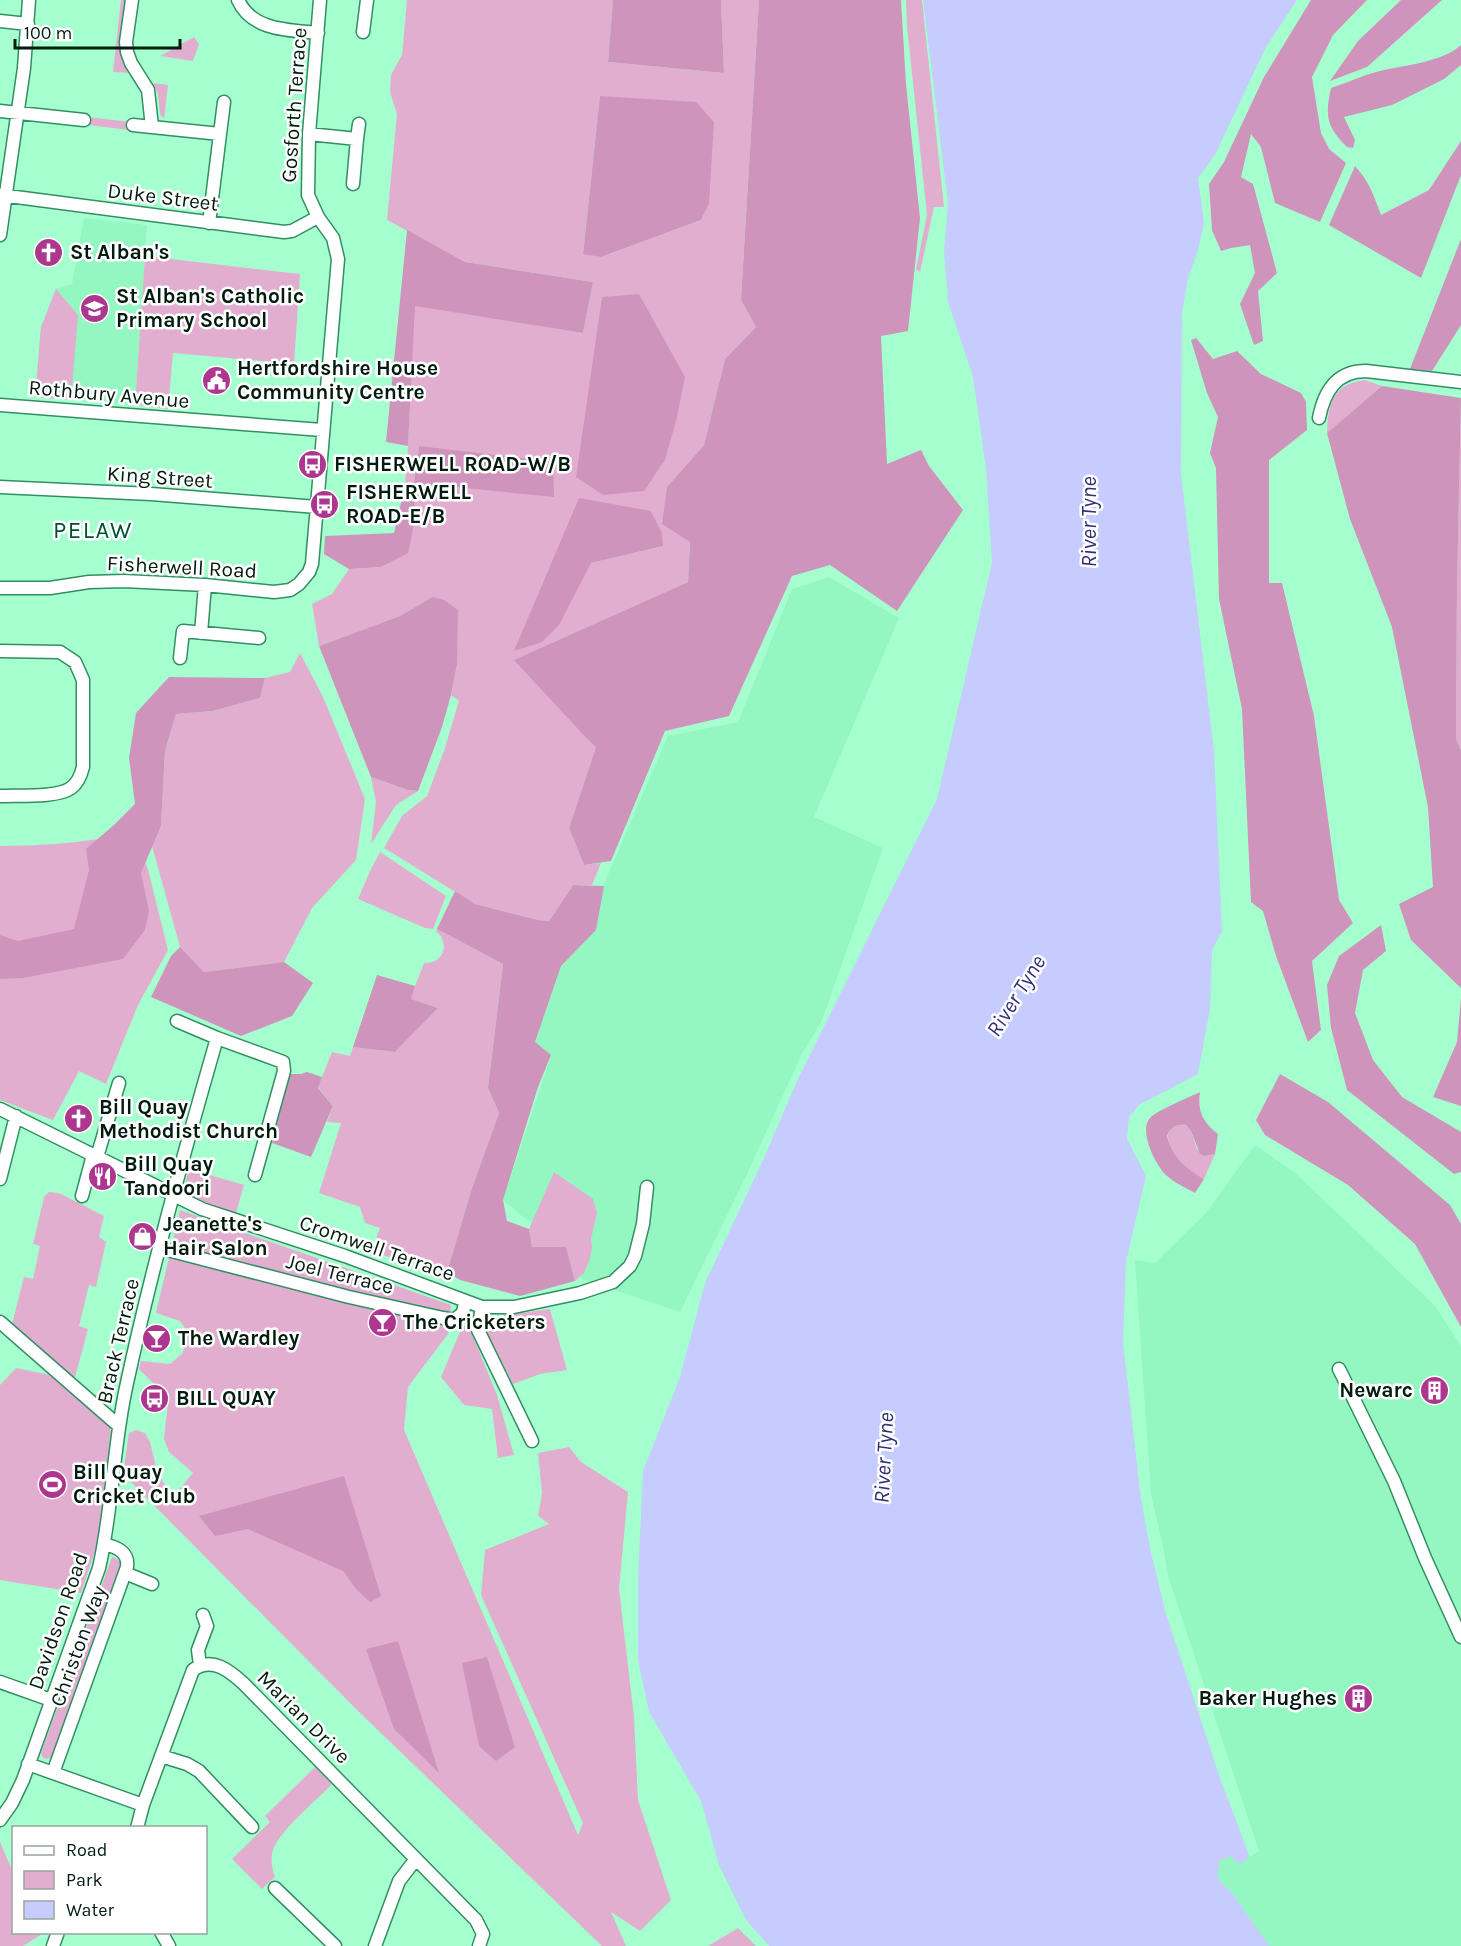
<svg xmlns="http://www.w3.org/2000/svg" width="1461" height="1946" font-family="Karla,sans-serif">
  <rect width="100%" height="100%" fill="#a5ffce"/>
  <path fill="#94f6c1" d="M 84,218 L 147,225 L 135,405 L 35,397 L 41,327 L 56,289 L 72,284 Z
    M 829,577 L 899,618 L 814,817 L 883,848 L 822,1020 L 802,1054 L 747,1174 L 680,1312 L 582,1279 L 568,1243 L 523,1217 L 503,1200 L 551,1056 L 535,1042 L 561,966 L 596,930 L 603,886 L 668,736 L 738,722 L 792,589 Z
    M 1255,1145 L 1294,1172 L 1435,1306 L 1461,1346 L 1461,1946 L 1269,1946 L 1233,1894 L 1218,1879 L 1219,1862 L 1230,1856 L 1250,1857 L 1259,1851 L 1168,1576 L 1163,1546 L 1151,1494 L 1135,1260 L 1155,1263 L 1206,1213 Z"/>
  <path fill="#e2aed0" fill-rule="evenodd" d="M 121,0 L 126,0 L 122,24 L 122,56 L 131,73 L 113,72 Z
    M 407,0 L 613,0 L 608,62 L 724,73 L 721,0 L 759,0 L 741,300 L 756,327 L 725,359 L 704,445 L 667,487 L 690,542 L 688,582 L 515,660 L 588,740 L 596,747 L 569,828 L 584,865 L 601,863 L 592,885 L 573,885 L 549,921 L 538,920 L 475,904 L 384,848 L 402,816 L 427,796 L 444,751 L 459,701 L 451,695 L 457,665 L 432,597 L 400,616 L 319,646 L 312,604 L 332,594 L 349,569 L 381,567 L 392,560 L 414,493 L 405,486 L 408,446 L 414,305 L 583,333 L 593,282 L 465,262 L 387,220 L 397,114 L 390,92 L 391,75 L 402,55 ZM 600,97 L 709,204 L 701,220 L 601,257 L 583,253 ZM 419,446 L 554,496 L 414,483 ZM 651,511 L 662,534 L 663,546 L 591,563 Z
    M 906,0 L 922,0 L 944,207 L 934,207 L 920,272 L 916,269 L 927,215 L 907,26 Z
    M 194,37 L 199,44 L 193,61 L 160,56 Z
    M 153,83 L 168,85 L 164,119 L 160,114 L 158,94 Z
    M 89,117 L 130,122 L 129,130 L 88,125 Z
    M 145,256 L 300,274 L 294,364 L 173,353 L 168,409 L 135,405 Z
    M 56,289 L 78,315 L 71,400 L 35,397 L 41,327 Z
    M 1365,380 L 1382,386 L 1327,433 C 1328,403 1333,384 1365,380 Z
    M 1461,398 L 1461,750 L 1456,739 L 1457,589 Z
    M 300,653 L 323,697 L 365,799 L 356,860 L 312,908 L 284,962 L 204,972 L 180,947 L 152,846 L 161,826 L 165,751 L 176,714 L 213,711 L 260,698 L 265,678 L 290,672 Z
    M 371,777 L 408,790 L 418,791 L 396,805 L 371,844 L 376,802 Z
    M 133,833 L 148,869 L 168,950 L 138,1005 L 106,1084 L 79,1071 L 53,1120 L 0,1100 L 0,846 C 45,846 89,842 133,833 Z
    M 380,852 L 446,896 L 433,929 L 425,928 L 358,899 L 370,871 Z
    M 437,929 L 503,964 L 488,1088 L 499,1113 L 472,1188 L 447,1272 L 371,1252 L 380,1228 L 365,1223 L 360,1207 L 319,1193 L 341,1123 L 327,1122 L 333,1106 L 318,1087 L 332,1052 L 350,1056 L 353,1047 L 395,1052 L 438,1008 L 410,999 L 424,963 C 443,964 451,944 436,931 Z
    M 1186,1125 L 1191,1131 L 1197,1149 L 1204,1156 L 1215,1154 L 1204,1179 C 1197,1175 1189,1172 1183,1166 C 1171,1153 1155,1124 1186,1125 Z
    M 189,1169 L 244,1185 L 236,1213 L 222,1210 L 183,1192 Z
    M 554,1172 L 593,1199 L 597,1213 L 591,1239 L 592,1247 L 590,1259 L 584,1273 L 575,1281 L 566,1248 L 532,1247 L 529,1229 Z
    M 49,1192 L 59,1193 L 104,1216 L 99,1237 L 106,1242 L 96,1287 L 89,1285 L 79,1326 L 88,1329 L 74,1381 L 11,1328 L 24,1277 L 33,1279 L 40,1246 L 33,1244 L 44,1197 Z
    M 180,1210 L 451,1305 L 448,1334 L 408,1387 L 404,1430 L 578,1835 L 583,1823 L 481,1595 L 485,1550 L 549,1524 L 538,1516 L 542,1493 L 538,1453 L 569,1447 L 581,1462 L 628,1492 L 619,1589 L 634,1717 L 638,1800 L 671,1900 L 640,1931 L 611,1912 L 626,1946 L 602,1946 L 356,1709 L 123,1474 L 129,1433 L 136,1430 L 145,1433 L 150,1442 L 156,1467 L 171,1499 L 193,1473 L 169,1452 L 164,1439 L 169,1394 L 154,1384 L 139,1369 L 141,1361 L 170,1364 L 183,1353 L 186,1330 L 180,1321 L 156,1313 Z
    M 550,1309 L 567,1370 L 540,1374 L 513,1384 L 486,1332 L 484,1323 L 495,1317 Z
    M 468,1324 L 497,1395 L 514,1455 L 498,1458 L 492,1409 L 464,1405 L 441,1377 L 462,1327 Z
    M 16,1368 L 50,1375 L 111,1427 L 98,1542 L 81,1593 L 0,1580 L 0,1385 Z
    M 112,1557 L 116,1558 L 120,1562 L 120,1569 L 52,1757 L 47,1759 L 43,1758 L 41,1753 Z
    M 315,1767 L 332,1784 C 316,1801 280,1830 273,1850 C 270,1859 272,1868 275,1877 L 262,1889 L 232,1859 L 270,1822 L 265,1816 Z
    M 0,1842 L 13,1872 L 14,1932 L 42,1934 L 23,1946 L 0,1946 Z
    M 738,1928 L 756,1946 L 708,1946 Z"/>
  <path fill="#cf94bc" d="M 613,0 L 721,0 L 724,73 L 608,62 Z
    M 759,0 L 901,0 L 906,84 L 920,218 L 908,331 L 881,336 L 887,464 L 921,450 L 929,466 L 963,510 L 897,611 L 830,565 L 792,576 L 729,716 L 665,731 L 611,861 L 584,865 L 569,828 L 596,747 L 588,740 L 514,660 L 688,582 L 690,542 L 662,524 L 667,487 L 704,445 L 725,359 L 756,327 L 741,300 Z
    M 1311,0 L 1367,0 L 1333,35 L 1312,77 L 1321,133 L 1329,149 L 1346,163 L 1320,222 L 1275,203 L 1261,147 L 1251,134 L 1241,177 L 1253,184 L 1277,273 L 1258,291 L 1263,341 L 1254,345 L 1240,304 L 1255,273 L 1250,245 L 1231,248 L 1221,251 L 1212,230 L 1209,184 L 1224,162 L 1264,77 Z
    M 1401,0 L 1442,0 L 1367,67 L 1330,81 L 1358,41 Z
    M 1461,45 L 1461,65 L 1444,79 L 1392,105 L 1344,117 L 1355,140 L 1353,148 L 1347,147 C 1326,126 1325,116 1331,88 C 1346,83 1361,76 1376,72 C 1402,65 1442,63 1461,45 Z
    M 600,96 L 696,102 L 714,122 L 709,204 L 701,220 L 601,257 L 583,254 Z
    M 1461,141 L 1461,175 L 1421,278 L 1329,225 L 1355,166 C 1369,181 1374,196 1381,215 L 1429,190 Z
    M 407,230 L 465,262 L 593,282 L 583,333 L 415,306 L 408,446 L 386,442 Z
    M 1461,239 L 1461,325 L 1432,371 L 1410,369 Z
    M 639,294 L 685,377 L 677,417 L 665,460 L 644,491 L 603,495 L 576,477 L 602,297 Z
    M 1196,338 L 1213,359 L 1237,351 L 1261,374 L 1301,393 L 1306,402 L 1307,430 L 1269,460 L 1269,583 L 1282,583 L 1314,716 L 1339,900 L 1353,923 L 1312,961 L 1321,1030 L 1308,1042 L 1276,956 L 1263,911 L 1251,902 L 1242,709 L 1219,599 L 1216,468 L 1210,453 L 1218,417 L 1207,393 L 1191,340 Z
    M 1382,386 L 1461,398 L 1457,589 L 1456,739 L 1461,750 L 1461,988 L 1411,940 L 1399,904 L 1433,887 L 1428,807 L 1392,627 L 1350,519 L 1327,433 Z
    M 419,446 L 553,462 L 554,497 L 414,483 Z
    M 405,486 L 414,493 C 416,513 413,533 408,553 L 381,567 L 349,569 L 324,554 L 325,536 L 394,533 Z
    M 579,498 L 651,511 L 662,533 L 663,546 L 591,563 L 559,625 L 542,642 L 514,651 Z
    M 432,597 L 444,600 L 458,610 L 457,665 L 451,695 L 442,727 L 418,791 L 408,790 L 371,777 L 319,646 L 400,616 Z
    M 169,677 L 265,678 L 260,698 L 213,711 L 176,714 L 165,751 L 161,826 L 141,873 L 149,911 L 145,930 L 123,959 L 23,978 L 0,979 L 0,935 L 18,941 L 74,929 L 89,870 L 86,849 L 114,825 L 135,804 L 129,758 L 136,713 Z
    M 573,885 L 604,886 L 596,930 L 561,966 L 535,1042 L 551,1055 L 538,1087 L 503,1200 L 507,1221 L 529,1229 L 532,1247 L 566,1247 L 575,1281 L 520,1296 L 460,1280 L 447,1272 L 472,1188 L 499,1113 L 488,1088 L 503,964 L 437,929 L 455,891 L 475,904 L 538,920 L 549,921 Z
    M 1381,925 L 1386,951 L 1363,970 L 1355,1013 L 1373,1060 L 1402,1097 L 1461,1132 L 1461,1172 L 1454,1174 L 1347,1090 L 1331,1028 L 1327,985 L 1339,956 Z
    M 180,947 L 204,972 L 284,962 L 313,983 L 292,1016 L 241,1036 L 151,997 L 171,956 Z
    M 377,975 L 415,986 L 411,999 L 438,1008 L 395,1052 L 353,1047 Z
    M 1461,998 L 1461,1106 L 1433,1097 L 1457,1042 Z
    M 307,1072 L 322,1077 L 318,1088 L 333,1106 L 311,1157 L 272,1143 L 290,1074 L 301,1074 Z
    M 1280,1074 L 1328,1102 L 1450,1205 L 1461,1224 L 1461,1327 L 1415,1244 L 1348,1185 L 1265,1135 L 1256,1120 Z
    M 1200,1092 C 1197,1111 1203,1122 1218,1134 L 1215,1154 L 1204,1156 L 1200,1154 L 1191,1131 L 1186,1125 C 1177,1124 1170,1127 1167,1136 C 1172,1157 1186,1169 1204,1179 L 1195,1193 C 1186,1188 1175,1183 1167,1176 C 1156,1167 1138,1130 1150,1118 C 1159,1109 1188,1098 1200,1092 Z
    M 344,1476 L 381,1596 L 370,1602 L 357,1590 L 343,1571 L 248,1529 L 215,1536 L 199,1516 Z
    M 398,1641 L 439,1773 L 394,1729 L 366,1649 Z
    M 487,1657 L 515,1747 L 496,1761 L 479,1746 L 462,1663 Z"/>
  <path fill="#c6ccfe" d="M 923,0 L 1297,0 L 1266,47 L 1215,155 L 1198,178 L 1204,223 L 1198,250 L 1188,279 L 1182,313 L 1181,474 L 1214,751 L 1222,931 L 1212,950 L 1210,1009 L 1198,1074 L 1139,1105 L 1129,1117 L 1127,1139 L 1146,1176 L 1126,1262 L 1123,1342 L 1141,1499 L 1151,1553 L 1166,1614 L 1221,1781 L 1250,1857 L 1240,1864 L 1230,1856 L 1219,1862 L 1218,1879 L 1233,1894 L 1269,1946 L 769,1946 L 746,1920 L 719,1865 L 701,1801 L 649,1712 L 638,1660 L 638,1577 L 643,1471 L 680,1377 L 705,1283 L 764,1158 L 796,1083 L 937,799 L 992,562 L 986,469 L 973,377 L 948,302 L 944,252 L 948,203 Z"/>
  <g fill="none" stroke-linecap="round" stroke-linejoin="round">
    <defs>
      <path id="street" d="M 132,0 L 126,42 L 127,52 L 131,63 L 148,90 L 152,127 L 220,134 L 209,223
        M 238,0 C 252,31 289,30 318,33
        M 0,21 L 28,24
        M 363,32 L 367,0
        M 0,111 L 84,120
        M 133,125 L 152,127
        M 220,134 L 224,102
        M 309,134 L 357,139 L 353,184
        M 357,139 L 359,124
        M 0,195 L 284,232 L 292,231 L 318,217
        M 0,235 L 24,68 L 29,0
        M 0,405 L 322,430
        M 1319,418 C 1324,392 1336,371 1366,371 L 1461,382
        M 0,487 L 151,494 L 317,507
        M 0,588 L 50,588 L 89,582 L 124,581 L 205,585 L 274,592 L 290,590 L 299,584 L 309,572 L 312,564 L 338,259 L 333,238 L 318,217 L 308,195 L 309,134 L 320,0
        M 201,633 L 205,585
        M 0,651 L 60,652 L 75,662 L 83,680 L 83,767 C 81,775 78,783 71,788 C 57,798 18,795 0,796
        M 180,658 L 183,631 L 259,638
        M 177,1021 L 217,1038 L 283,1062 L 284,1071 L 255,1175
        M 0,1109 L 202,1209 L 345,1256 L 482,1307 L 514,1307 L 580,1293 L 613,1282 L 630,1266 L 635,1256 L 643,1224 L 647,1187
        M 97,1157 L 119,1083
        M 0,1179 L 16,1116
        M 82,1196 L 93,1155
        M 160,1248 L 349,1297 L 443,1318 L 454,1320 L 463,1313 L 465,1301
        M 482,1307 L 478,1330 L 532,1441
        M 0,1322 L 119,1426
        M 1339,1369 L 1394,1481 L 1425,1558 L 1461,1637
        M 125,1573 L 152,1584
        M 200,1665 L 198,1650 L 207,1626 L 203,1615
        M 0,1682 L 51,1700
        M 161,1756 L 187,1764 L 199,1771 L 252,1827
        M 28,1764 L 143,1805
        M 53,1773 L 127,1567 C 129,1552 117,1547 104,1544
        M 0,1820 L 12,1803 L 23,1780 L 99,1568 C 113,1507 113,1444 127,1383 C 152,1267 184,1153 217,1038
        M 137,1828 L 143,1805 L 193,1670 C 212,1656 230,1671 244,1684 L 476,1920 L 483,1934 L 479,1946
        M 275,1888 L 335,1946
        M 161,1932 L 169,1946
        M 53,1946 L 58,1932
        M 375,1946 L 399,1881 L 416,1859"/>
    </defs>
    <use href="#street" stroke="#328e63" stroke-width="15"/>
    <use href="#street" stroke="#fff" stroke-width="12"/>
  </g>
  <defs>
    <symbol id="church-disc" viewBox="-11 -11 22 22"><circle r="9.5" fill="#ad378f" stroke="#fff"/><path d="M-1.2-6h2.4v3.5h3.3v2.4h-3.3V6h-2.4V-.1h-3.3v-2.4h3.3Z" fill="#fff"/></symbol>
    <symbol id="school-disc" viewBox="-11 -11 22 22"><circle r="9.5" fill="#ad378f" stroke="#fff"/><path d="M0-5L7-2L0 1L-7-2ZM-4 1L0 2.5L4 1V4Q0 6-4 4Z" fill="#fff"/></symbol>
    <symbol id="civic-disc" viewBox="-11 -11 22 22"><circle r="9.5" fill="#ad378f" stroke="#fff"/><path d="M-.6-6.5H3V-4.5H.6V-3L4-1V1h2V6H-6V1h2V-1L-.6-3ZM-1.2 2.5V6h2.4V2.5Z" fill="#fff"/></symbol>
    <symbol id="bus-disc" viewBox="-11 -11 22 22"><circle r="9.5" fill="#ad378f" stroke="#fff"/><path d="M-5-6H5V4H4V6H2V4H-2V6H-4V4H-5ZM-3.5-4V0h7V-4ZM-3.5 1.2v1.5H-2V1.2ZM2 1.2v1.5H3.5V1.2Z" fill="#fff"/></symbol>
    <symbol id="restaurant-disc" viewBox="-11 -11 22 22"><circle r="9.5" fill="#ad378f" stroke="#fff"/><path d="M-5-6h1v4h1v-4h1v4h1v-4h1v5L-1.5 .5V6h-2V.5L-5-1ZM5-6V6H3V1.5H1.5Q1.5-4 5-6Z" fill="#fff"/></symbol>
    <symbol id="shop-disc" viewBox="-11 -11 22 22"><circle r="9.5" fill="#ad378f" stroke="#fff"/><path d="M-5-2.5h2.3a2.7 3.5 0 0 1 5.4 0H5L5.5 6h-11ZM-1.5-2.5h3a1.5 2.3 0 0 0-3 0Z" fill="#fff"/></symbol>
    <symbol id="bar-disc" viewBox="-11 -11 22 22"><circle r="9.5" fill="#ad378f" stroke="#fff"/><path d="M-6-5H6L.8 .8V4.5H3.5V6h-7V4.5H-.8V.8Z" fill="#fff"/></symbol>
    <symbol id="building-disc" viewBox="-11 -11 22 22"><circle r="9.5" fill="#ad378f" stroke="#fff"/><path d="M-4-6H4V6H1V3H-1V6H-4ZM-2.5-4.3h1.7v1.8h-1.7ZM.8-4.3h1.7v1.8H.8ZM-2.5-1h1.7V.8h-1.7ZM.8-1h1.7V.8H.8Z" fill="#fff"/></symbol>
    <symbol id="stadium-disc" viewBox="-11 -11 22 22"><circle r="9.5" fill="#ad378f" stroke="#fff"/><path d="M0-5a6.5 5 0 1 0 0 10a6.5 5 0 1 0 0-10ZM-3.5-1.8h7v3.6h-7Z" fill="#fff"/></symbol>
  </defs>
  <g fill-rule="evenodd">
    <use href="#church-disc" x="32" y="236" width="33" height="33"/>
    <use href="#school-disc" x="78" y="292" width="33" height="33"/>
    <use href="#civic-disc" x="200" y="364" width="33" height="33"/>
    <use href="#bus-disc" x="296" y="448" width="33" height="33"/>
    <use href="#bus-disc" x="308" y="488" width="33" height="33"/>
    <use href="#church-disc" x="62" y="1102" width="33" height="33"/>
    <use href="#restaurant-disc" x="86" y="1160" width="33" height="33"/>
    <use href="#shop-disc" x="126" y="1220" width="33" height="33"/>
    <use href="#bar-disc" x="366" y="1306" width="33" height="33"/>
    <use href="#bar-disc" x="140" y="1322" width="33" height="33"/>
    <use href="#building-disc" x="1418" y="1374" width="33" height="33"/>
    <use href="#bus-disc" x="138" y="1382" width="33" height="33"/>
    <use href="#stadium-disc" x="36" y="1468" width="33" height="33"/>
    <use href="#building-disc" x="1342" y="1682" width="33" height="33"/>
  </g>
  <g text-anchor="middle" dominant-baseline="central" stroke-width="5" stroke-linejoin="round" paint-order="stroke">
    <g font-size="21" fill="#011c0e" stroke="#fff">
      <text transform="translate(294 105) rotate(-86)">Gosforth Terrace</text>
      <text transform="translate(163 197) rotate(7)">Duke Street</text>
      <text transform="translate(109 394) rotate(5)">Rothbury Avenue</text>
      <text transform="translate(160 477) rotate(4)">King Street</text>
      <text transform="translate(182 567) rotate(3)">Fisherwell Road</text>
      <text transform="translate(377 1248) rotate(19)">Cromwell Terrace</text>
      <text transform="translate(340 1274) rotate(14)">Joel Terrace</text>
      <text transform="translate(118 1341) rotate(-77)">Brack Terrace</text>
      <text transform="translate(58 1621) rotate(-71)">Davidson Road</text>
      <text transform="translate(78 1646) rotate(-70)">Christon Way</text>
      <text transform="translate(304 1717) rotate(45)">Marian Drive</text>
    </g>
    <g font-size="21" font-weight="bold" fill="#011c0e" stroke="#fff" text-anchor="start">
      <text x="70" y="252">St Alban's</text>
      <text x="116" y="296">St Alban's Catholic<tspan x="116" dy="24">Primary School</tspan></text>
      <text x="237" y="368">Hertfordshire House<tspan x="237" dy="24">Community Centre</tspan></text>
      <text x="334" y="464">FISHERWELL ROAD-W/B</text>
      <text x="346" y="492">FISHERWELL<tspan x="346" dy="24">ROAD-E/B</tspan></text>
      <text x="99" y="1107">Bill Quay<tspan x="99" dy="24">Methodist Church</tspan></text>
      <text x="124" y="1164">Bill Quay<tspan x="124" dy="24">Tandoori</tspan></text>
      <text x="163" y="1224">Jeanette's<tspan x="163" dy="24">Hair Salon</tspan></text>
      <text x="403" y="1322">The Cricketers</text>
      <text x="178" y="1338">The Wardley</text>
      <text x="1413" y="1390" text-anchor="end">Newarc</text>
      <text x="176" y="1398">BILL QUAY</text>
      <text x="73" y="1472">Bill Quay<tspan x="73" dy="24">Cricket Club</tspan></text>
      <text x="1337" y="1698" text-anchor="end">Baker Hughes</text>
    </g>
    <g font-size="22" font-style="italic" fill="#323077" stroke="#fff">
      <text transform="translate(1089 522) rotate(-90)">River Tyne</text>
      <text transform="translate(1016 996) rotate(-58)">River Tyne</text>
      <text transform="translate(884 1458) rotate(-87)">River Tyne</text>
    </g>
    <g font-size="24" letter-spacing="1.5" fill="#005132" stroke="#fff">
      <text x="93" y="530">PELAW</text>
    </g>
  </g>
  <rect x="12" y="1826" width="195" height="108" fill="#ffffff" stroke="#99a49f" stroke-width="1.5"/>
  <rect x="24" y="1846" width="30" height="9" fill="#ffffff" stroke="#99a49f" stroke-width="1.5"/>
  <text x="66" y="1856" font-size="18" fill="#011c0e">Road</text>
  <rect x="24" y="1871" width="30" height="18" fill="#e2aed0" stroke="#99a49f" stroke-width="1.5"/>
  <text x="66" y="1886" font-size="18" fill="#011c0e">Park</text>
  <rect x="24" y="1901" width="30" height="18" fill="#c6ccfe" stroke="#99a49f" stroke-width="1.5"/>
  <text x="66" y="1916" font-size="18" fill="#011c0e">Water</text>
  <path d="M15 39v9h165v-9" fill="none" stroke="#011c0e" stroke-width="3"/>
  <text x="24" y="39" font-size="18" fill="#011c0e" stroke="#ffffff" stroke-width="4.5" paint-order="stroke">100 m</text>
</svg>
